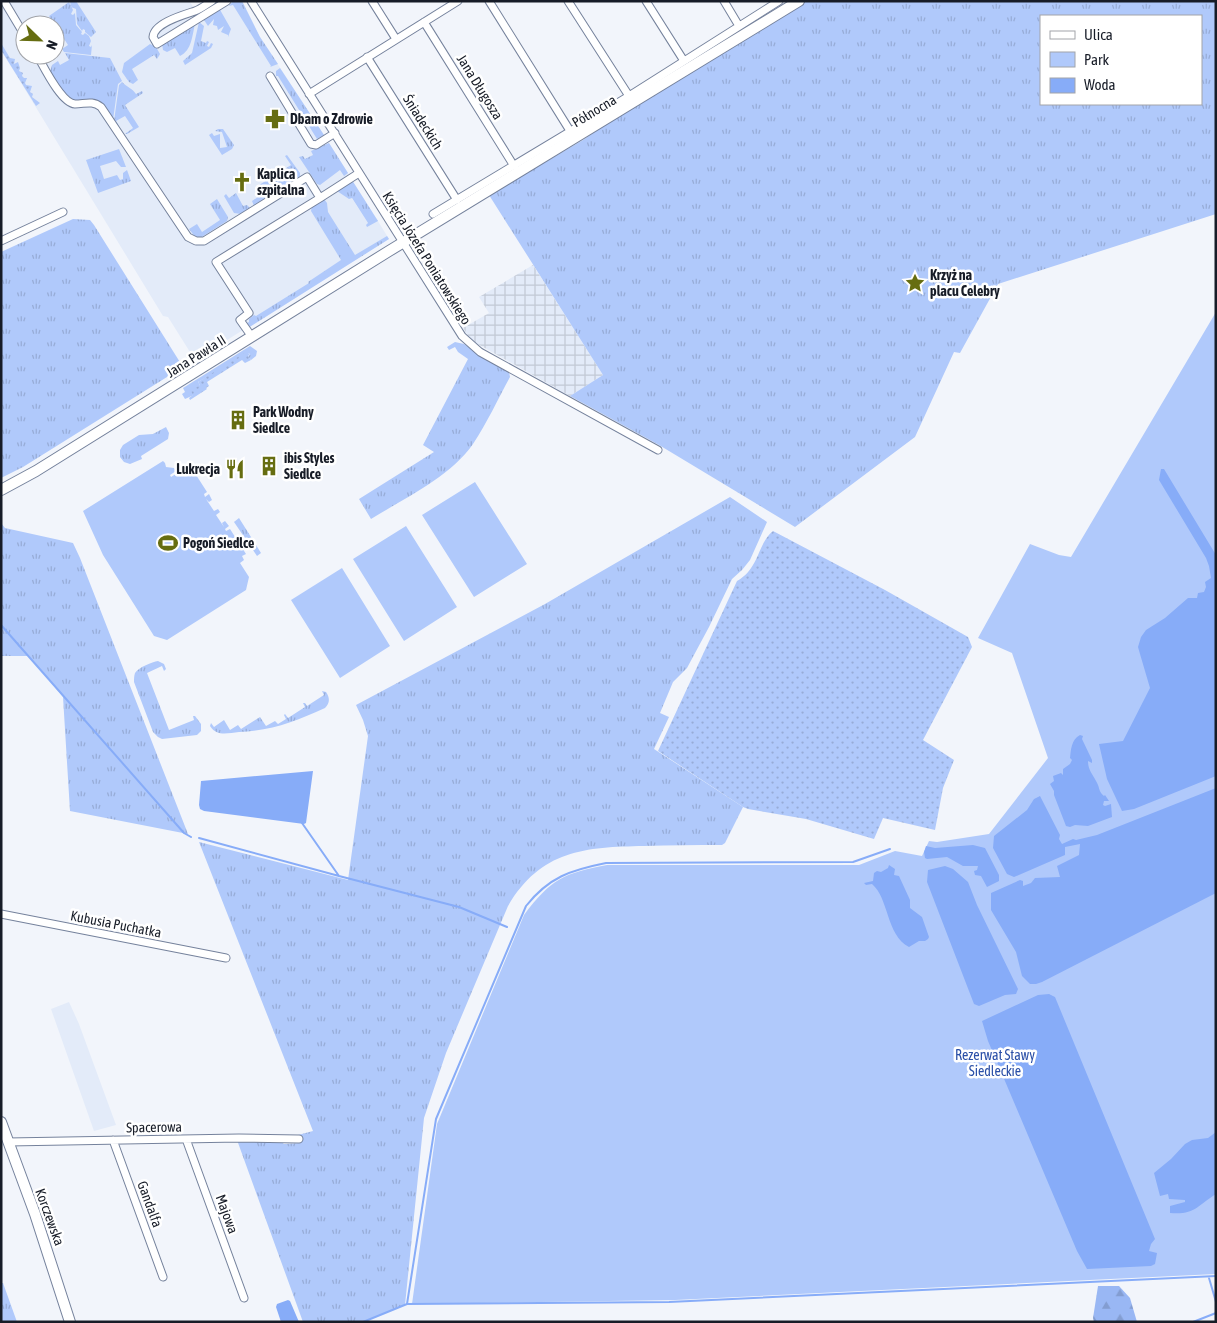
<svg xmlns="http://www.w3.org/2000/svg" width="1217" height="1323" font-family="'Asap Condensed',sans-serif">
  <defs>
    <pattern id="industrial-grid" width="8" height="8" patternUnits="userSpaceOnUse" patternTransform="scale(1.25)"><rect width="8" height="8" fill="#e3ebf9"/><path d="M0 4h8M4 0v8" fill="none" stroke="#c2c9d5"/></pattern>
    <pattern id="grass-tufts" width="24" height="20" patternUnits="userSpaceOnUse" patternTransform="scale(1.25)"><rect width="24" height="20" fill="#b0c9fb"/><path d="M3 7l-1-3M5 7V3M7 7l1-3M15 17l-1-3M17 17v-4M19 17l1-3" fill="none" stroke="#97acd7"/></pattern>
    <pattern id="forest-firs" width="22" height="20" patternUnits="userSpaceOnUse" patternTransform="scale(1.25)"><rect width="22" height="20" fill="#99b7f4"/><path d="M5 1l3.5 6h-7zM16 11l3.5 6h-7z" fill="#839dd1"/></pattern>
    <pattern id="garden-dots" width="8" height="8" patternUnits="userSpaceOnUse" patternTransform="scale(1.25)"><rect width="8" height="8" fill="#b0c9fb"/><path d="M2 2h.1M6 6h.1" fill="none" stroke="#97acd7" stroke-width="1.8" stroke-linecap="round"/></pattern>
  </defs>
  <rect width="100%" height="100%" fill="#f2f5fb"/>
  <path fill="#e3ebf9" fill-rule="evenodd" d="M 1,1 L 189,1 L 195,9 L 209,1 L 242,1 L 260,37 L 324,135 L 318,139 L 322,146 L 329,143 L 349,175 L 344,186 L 368,223 L 376,218 L 389,239 L 248,327 L 247,323 L 244,325 L 243,330 L 195,360 L 168,317 L 163,316 L 1,50 ZM 25,25 L 55,25 L 55,55 L 25,55 Z
    M 69,1002 L 79,1024 L 116,1125 L 94,1131 L 51,1009 Z"/>
  <path fill="url(#industrial-grid)" d="M 533,265 L 603,375 L 570,396 L 476,343 L 470,338 L 463,328 L 489,313 L 479,297 Z"/>
  <path fill="url(#grass-tufts)" fill-rule="evenodd" d="M 70,1 L 76,1 L 96,32 L 91,37 L 85,32 L 85,30 L 83,29 L 82,31 L 77,24 L 76,9 L 71,7 Z
    M 233,1 L 242,1 L 260,37 L 278,64 L 270,67 L 271,66 L 233,5 L 229,6 Z
    M 805,1 L 1216,1 L 1216,214 L 998,284 L 960,353 L 954,352 L 915,437 L 795,527 L 659,445 L 570,396 L 603,375 L 489,195 L 583,140 L 612,120 ZM 1041,16 L 1201,16 L 1201,104 L 1041,104 Z
    M 69,2 L 73,10 L 71,14 L 73,15 L 75,13 L 76,25 L 82,32 L 81,34 L 83,35 L 85,33 L 89,36 L 91,41 L 89,46 L 91,47 L 92,45 L 91,55 L 64,52 L 62,49 L 68,45 L 49,16 Z
    M 219,8 L 231,29 L 228,37 L 228,35 L 221,32 L 224,26 L 218,30 L 217,26 L 213,25 L 214,19 L 208,26 L 204,20 L 200,20 Z
    M 199,22 L 204,26 L 201,41 L 206,43 L 207,41 L 209,42 L 207,46 L 209,47 L 211,43 L 213,44 L 211,48 L 185,65 L 183,61 L 192,53 Z
    M 195,24 C 192,36 192,50 180,56 L 175,48 L 167,52 L 163,50 L 162,44 Z
    M 150,44 L 156,47 L 160,54 L 157,59 L 154,55 L 132,69 L 138,80 L 133,84 L 129,82 L 122,72 L 124,63 Z
    M 65,53 L 110,58 L 122,81 L 118,84 L 113,120 L 102,104 L 96,100 L 75,101 L 67,98 L 50,72 L 52,65 L 58,61 L 60,65 L 69,60 Z
    M 280,68 L 324,135 L 317,139 L 278,76 L 276,76 L 276,71 Z
    M 122,82 C 127,87 132,88 136,94 L 142,91 L 143,93 L 125,105 L 139,127 L 127,134 L 125,134 L 133,128 L 125,116 L 116,121 L 119,126 L 114,121 L 119,85 Z
    M 218,129 L 223,129 L 234,145 L 232,149 L 222,155 L 209,135 L 212,133 L 214,136 L 220,134 L 220,148 L 227,147 L 222,132 L 215,131 Z
    M 329,143 L 348,173 L 344,176 L 340,170 L 320,185 L 317,184 L 299,157 L 303,156 L 305,159 L 313,155 L 311,151 Z
    M 119,149 L 126,167 L 121,167 L 116,161 L 100,166 L 104,179 L 117,175 L 120,180 L 123,179 L 123,173 L 127,170 L 131,181 L 98,193 L 86,160 Z
    M 287,155 L 300,173 L 300,176 L 254,206 L 252,201 L 261,195 L 256,187 L 291,165 L 285,156 Z
    M 352,180 L 378,221 L 367,227 L 366,225 L 368,223 L 352,198 L 349,199 L 337,191 Z
    M 236,193 L 243,206 L 247,205 L 250,208 L 241,214 L 234,213 L 224,196 L 226,194 L 229,198 Z
    M 217,199 L 228,217 L 227,221 L 200,238 L 196,238 L 189,229 L 197,224 L 202,232 L 220,220 L 210,204 Z
    M 324,199 L 327,203 L 328,212 L 355,255 L 387,236 L 389,239 L 248,328 L 247,323 L 249,322 L 249,319 L 254,315 L 256,316 L 309,283 L 308,282 L 341,260 L 311,211 L 312,206 Z
    M 73,219 L 90,220 L 94,225 L 183,367 L 23,467 L 1,478 L 1,252 Z
    M 455,342 L 464,344 L 480,355 L 509,372 L 510,377 C 498,399 487,423 473,444 C 450,477 405,498 371,519 L 359,499 L 434,452 L 423,445 L 468,359 L 458,352 L 455,347 L 449,350 L 447,347 Z
    M 250,346 L 257,351 L 256,356 L 251,360 L 248,356 L 250,355 L 249,353 L 198,382 L 200,385 L 194,395 L 185,399 L 182,394 L 185,392 L 183,388 Z
    M 166,427 L 169,433 L 168,439 L 141,456 L 142,459 L 130,464 L 124,462 L 120,457 L 120,450 L 123,445 L 139,435 L 153,434 Z
    M 730,497 L 767,522 L 750,560 L 742,570 L 732,579 L 709,627 L 687,668 L 673,682 L 660,713 L 669,717 L 654,749 L 743,807 L 725,843 L 722,845 C 696,845 670,845 644,846 C 585,847 541,850 508,906 L 446,1053 L 424,1118 L 405,1305 L 363,1322 L 303,1322 L 237,1140 L 280,1141 L 284,1144 L 301,1143 L 298,1135 L 313,1131 L 199,842 L 348,880 L 368,736 L 363,720 L 356,705 L 545,604 Z
    M 239,518 L 261,553 L 257,556 L 234,522 Z
    M 1,523 L 5,528 L 73,543 L 80,558 L 188,834 L 70,811 L 63,697 L 29,656 L 1,656 Z
    M 158,661 L 164,664 L 166,669 L 164,671 L 162,666 L 147,673 L 169,730 L 194,720 L 193,716 L 195,716 L 201,724 L 201,731 L 197,735 L 162,739 L 158,737 L 153,732 L 134,682 C 134,679 134,676 135,673 C 139,667 152,662 158,661 Z
    M 322,691 L 326,692 C 330,698 330,703 325,708 C 294,722 274,730 239,732 C 228,733 217,737 210,726 L 211,723 L 214,727 L 224,720 L 230,730 L 238,725 L 241,729 L 260,717 L 266,726 L 275,721 L 278,724 L 286,719 L 284,715 L 285,714 L 288,718 L 305,707 L 303,703 L 305,703 L 307,706 L 324,695 Z
    M 1,1283 L 3,1283 L 17,1322 L 1,1322 Z"/>
  <path fill="url(#forest-firs)" d="M 1098,1286 L 1119,1286 L 1130,1298 L 1137,1322 L 1094,1322 L 1093,1318 Z"/>
  <path fill="#b0c9fb" d="M 1216,312 L 1216,1274 L 675,1300 L 412,1304 L 437,1124 L 524,915 C 551,879 564,873 607,865 L 859,865 L 895,851 L 922,856 L 929,841 L 937,842 L 989,834 L 1048,758 L 1012,653 L 978,638 L 1030,544 L 1059,555 L 1071,557 Z
    M 163,461 L 165,463 L 166,467 L 174,468 L 176,471 L 170,475 L 171,477 L 187,467 L 188,469 L 191,467 L 207,492 L 204,494 L 205,497 L 209,494 L 212,500 L 209,502 L 206,499 L 214,511 L 218,509 L 220,512 L 216,515 L 224,527 L 222,523 L 225,521 L 229,526 L 225,529 L 226,531 L 230,529 L 246,554 L 242,556 L 244,560 L 240,563 L 249,577 L 246,590 L 167,640 L 154,636 L 103,555 L 83,511 Z
    M 475,482 L 527,564 L 474,597 L 422,515 Z
    M 406,526 L 457,607 L 404,641 L 353,559 Z
    M 342,568 L 390,646 L 340,678 L 291,600 Z"/>
  <path fill="url(#garden-dots)" d="M 1,43 L 10,58 L 15,59 L 14,64 L 18,62 L 20,68 L 19,71 L 23,73 L 22,76 L 24,78 L 27,78 L 25,83 L 26,85 L 32,86 L 30,92 L 33,94 L 32,97 L 40,103 L 36,106 L 1,50 Z
    M 246,352 L 250,354 L 248,356 L 251,360 L 245,363 L 242,360 L 207,382 L 209,386 L 206,388 L 207,389 L 190,400 L 189,398 L 193,395 L 191,391 L 200,385 L 198,382 Z
    M 773,531 L 885,590 L 968,637 L 972,647 L 923,740 L 954,760 L 943,788 L 935,830 L 883,818 L 874,839 L 806,819 L 748,809 L 743,807 L 658,751 L 737,581 C 760,568 757,544 773,531 Z"/>
  <path fill="#87acf8" d="M 1161,469 L 1164,469 L 1216,555 L 1216,776 L 1134,809 L 1122,811 L 1107,779 L 1099,744 L 1123,741 L 1150,688 L 1140,654 L 1138,647 L 1141,637 L 1146,630 L 1165,618 L 1188,598 L 1197,598 L 1198,593 L 1204,592 L 1206,587 L 1205,582 L 1211,578 L 1209,566 L 1206,558 L 1159,480 Z
    M 1080,735 L 1083,736 L 1082,739 L 1092,760 L 1092,763 L 1088,761 C 1088,770 1092,773 1096,781 C 1100,787 1098,791 1104,796 L 1105,795 L 1109,801 L 1104,801 L 1103,805 L 1105,806 L 1111,804 L 1112,817 L 1088,826 L 1075,825 L 1070,827 L 1066,826 L 1054,795 L 1054,791 L 1050,784 L 1054,781 L 1053,776 L 1061,773 L 1063,775 L 1063,769 L 1070,764 L 1072,760 L 1070,758 C 1071,750 1071,740 1080,735 Z
    M 313,771 L 306,823 L 304,824 L 204,811 L 200,809 L 199,805 L 201,781 Z
    M 1216,788 L 1216,893 L 1042,982 L 1036,984 L 1030,984 L 1022,976 L 1016,952 L 991,910 L 991,893 L 1020,880 L 1023,881 L 1023,886 L 1031,883 L 1035,878 L 1060,877 L 1057,866 L 1079,855 L 1080,844 L 1065,847 L 1065,855 L 1014,877 L 1007,874 L 993,848 L 994,836 L 1027,810 L 1034,799 L 1040,796 L 1060,835 L 1059,839 L 1062,844 L 1073,839 L 1076,840 L 1097,835 Z
    M 973,845 L 985,848 L 999,875 L 999,881 L 987,887 L 981,876 L 975,875 L 974,871 L 977,870 L 978,866 L 963,866 L 947,857 L 927,859 L 925,858 L 924,852 L 926,846 L 935,848 Z
    M 889,865 L 895,869 L 894,875 L 899,876 L 910,900 L 910,908 L 922,917 L 929,937 L 928,939 L 925,941 L 919,941 L 909,947 C 886,935 889,898 872,884 L 866,885 L 864,883 L 873,881 L 874,873 L 877,871 L 881,872 L 888,868 Z
    M 945,866 L 953,869 L 968,882 L 977,905 L 1018,989 L 1016,994 L 1005,995 L 979,1006 L 974,1004 L 927,882 L 928,870 Z
    M 1049,994 L 1055,997 L 1155,1239 L 1151,1244 L 1149,1251 L 1157,1253 L 1155,1264 L 1151,1266 L 1087,1269 L 1077,1251 L 988,1041 L 982,1021 L 1038,995 Z
    M 1216,1132 L 1216,1194 C 1197,1206 1195,1215 1170,1213 L 1170,1206 L 1185,1202 L 1185,1200 L 1169,1199 L 1168,1194 L 1160,1196 L 1154,1173 L 1171,1159 L 1185,1144 L 1192,1140 L 1208,1138 Z
    M 288,1300 L 290,1301 L 299,1322 L 281,1322 L 276,1307 L 277,1304 Z"/>
  <g fill="none" stroke-linecap="round" stroke-linejoin="round">
    <path stroke="#87acf8" stroke-width="2" d="M 1,625 L 184,833 L 191,837
      M 302,823 L 339,876 L 459,907 L 507,927
      M 199,838 L 339,876
      M 1209,1278 L 1216,1302
      M 407,1304 L 436,1119 L 526,906 C 549,877 571,870 606,863 L 853,862 L 890,849
      M 363,1322 L 407,1304 L 669,1302 L 1216,1276
      M 1193,1322 L 1216,1313"/>
    <defs>
      <path id="street" d="M 4,1 L 25,36
        M 212,1 C 207,4 201,9 195,11 C 183,15 154,23 153,37 L 157,44 L 227,1
        M 251,1 L 462,336 L 480,352 L 658,450
        M 372,1 L 396,39
        M 489,1 L 572,134
        M 568,1 L 629,96
        M 646,1 L 684,61
        M 724,1 L 739,26
        M 424,22 L 514,166
        M 37,55 C 44,67 61,103 75,104 C 85,104 92,100 101,107 L 188,237 L 196,241 L 204,241 L 307,177 L 320,198 L 359,173
        M 367,57 L 457,200
        M 270,76 L 311,144 L 316,145 L 335,133
        M 309,94 L 458,1
        M 433,214 L 629,96 L 779,1
        M 1,241 L 63,212
        M 252,337 L 240,320 L 249,313 L 216,262 L 320,198
        M 1,914 L 226,958
        M 186,1139 L 244,1298
        M 113,1140 L 163,1277
        M 8,1142 L 239,1138 L 299,1139"/>
      <path id="secondary" d="M 1,490 L 36,471 L 389,251 L 799,1
        M 1,1122 L 35,1214 L 70,1322"/>
    </defs>
    <use href="#street" stroke="#75829c" stroke-width="9"/>
    <use href="#secondary" stroke="#75829c" stroke-width="12"/>
    <use href="#street" stroke="#fff" stroke-width="7"/>
    <use href="#secondary" stroke="#fff" stroke-width="10"/>
  </g>
  <defs>
    <symbol id="pharmacy-bare" viewBox="-9 -9 18 18"><path d="M-2-6h4v4h4v4h-4v4h-4v-4h-4v-4h4Z" fill="#666d11" stroke="#fff" stroke-width="2.5" paint-order="stroke"/></symbol>
    <symbol id="church-bare" viewBox="-9 -9 18 18"><path d="M-1.2-6h2.4v3.5h3.3v2.4h-3.3V6h-2.4V-.1h-3.3v-2.4h3.3Z" fill="#666d11" stroke="#fff" stroke-width="2.5" paint-order="stroke"/></symbol>
    <symbol id="sight-bare" viewBox="-9 -9 18 18"><path d="M0-6L1.8-2.2L6-1.7L2.9 1.2L3.7 5.4L0 3.3L-3.7 5.4L-2.9 1.2L-6-1.7L-1.8-2.2Z" fill="#666d11" stroke="#fff" stroke-width="2.5" paint-order="stroke"/></symbol>
    <symbol id="building-bare" viewBox="-9 -9 18 18"><path d="M-4-6H4V6H1V3H-1V6H-4ZM-2.5-4.3h1.7v1.8h-1.7ZM.8-4.3h1.7v1.8H.8ZM-2.5-1h1.7V.8h-1.7ZM.8-1h1.7V.8H.8Z" fill="#666d11" stroke="#fff" stroke-width="2.5" paint-order="stroke"/></symbol>
    <symbol id="restaurant-bare" viewBox="-9 -9 18 18"><path d="M-5-6h1v4h1v-4h1v4h1v-4h1v5L-1.5 .5V6h-2V.5L-5-1ZM5-6V6H3V1.5H1.5Q1.5-4 5-6Z" fill="#666d11" stroke="#fff" stroke-width="2.5" paint-order="stroke"/></symbol>
    <symbol id="stadium-bare" viewBox="-9 -9 18 18"><path d="M0-5a6.5 5 0 1 0 0 10a6.5 5 0 1 0 0-10ZM-3.5-1.8h7v3.6h-7Z" fill="#666d11" stroke="#fff" stroke-width="2.5" paint-order="stroke"/></symbol>
  </defs>
  <g fill-rule="evenodd">
    <use href="#pharmacy-bare" x="261" y="105" width="28" height="28"/>
    <use href="#church-bare" x="228" y="168" width="28" height="28"/>
    <use href="#sight-bare" x="901" y="269" width="28" height="28"/>
    <use href="#building-bare" x="224" y="406" width="28" height="28"/>
    <use href="#building-bare" x="255" y="452" width="28" height="28"/>
    <use href="#restaurant-bare" x="221" y="455" width="28" height="28"/>
    <use href="#stadium-bare" x="154" y="529" width="28" height="28"/>
  </g>
  <g text-anchor="middle" dominant-baseline="central" stroke-width="5" stroke-linejoin="round" paint-order="stroke">
    <g font-size="14" fill="#171c27" stroke="#fff">
      <text transform="translate(480 87) rotate(58)">Jana Długosza</text>
      <text transform="translate(594 111) rotate(-31)">Północna</text>
      <text transform="translate(423 122) rotate(58)">Śniadeckich</text>
      <text transform="translate(427 258) rotate(58)">Księcia Józefa Poniatowskiego</text>
      <text transform="translate(196 356) rotate(-32)">Jana Pawła II</text>
      <text transform="translate(116 924) rotate(11)">Kubusia Puchatka</text>
      <text transform="translate(154 1127) rotate(-1)">Spacerowa</text>
      <text transform="translate(150 1204) rotate(70)">Gandalfa</text>
      <text transform="translate(227 1214) rotate(70)">Majowa</text>
      <text transform="translate(50 1217) rotate(70)">Korczewska</text>
    </g>
    <g font-size="14" font-weight="bold" fill="#171c27" stroke="#fff" text-anchor="start">
      <text x="290" y="119">Dbam o Zdrowie</text>
      <text x="257" y="174">Kaplica<tspan x="257" dy="16">szpitalna</tspan></text>
      <text x="930" y="275">Krzyż na<tspan x="930" dy="16">placu Celebry</tspan></text>
      <text x="253" y="412">Park Wodny<tspan x="253" dy="16">Siedlce</tspan></text>
      <text x="284" y="458">ibis Styles<tspan x="284" dy="16">Siedlce</tspan></text>
      <text x="220" y="469" text-anchor="end">Lukrecja</text>
      <text x="183" y="543">Pogoń Siedlce</text>
    </g>
    <g font-size="14" fill="#2a4fa7" stroke="#fff">
      <text x="995" y="1055">Rezerwat Stawy<tspan x="995" dy="16">Siedleckie</tspan></text>
    </g>
  </g>
  <rect width="1217" height="1323" fill="none" stroke="#171c27" stroke-width="5"/>
  <rect x="1040" y="15" width="162" height="90" fill="#ffffff" stroke="#a2a4a9"/>
  <rect x="1050" y="31" width="25" height="8" fill="#ffffff" stroke="#a2a4a9"/>
  <text x="1084" y="40" font-size="15" fill="#171c27">Ulica</text>
  <rect x="1050" y="52" width="25" height="15" fill="#b0c9fb" stroke="#a2a4a9"/>
  <text x="1084" y="65" font-size="15" fill="#171c27">Park</text>
  <rect x="1050" y="78" width="25" height="15" fill="#87acf8" stroke="#a2a4a9"/>
  <text x="1084" y="90" font-size="15" fill="#171c27">Woda</text>
  <g transform="translate(40 40) rotate(113)"><circle r="24" fill="#ffffff" stroke="#a2a4a9"/>
  <path d="M0-4L9 19L0 12L-9 19Z" fill="#666d11"/>
  <text y="-8" font-size="14" font-weight="bold" text-anchor="middle" fill="#171c27">N</text>
  </g>
</svg>
